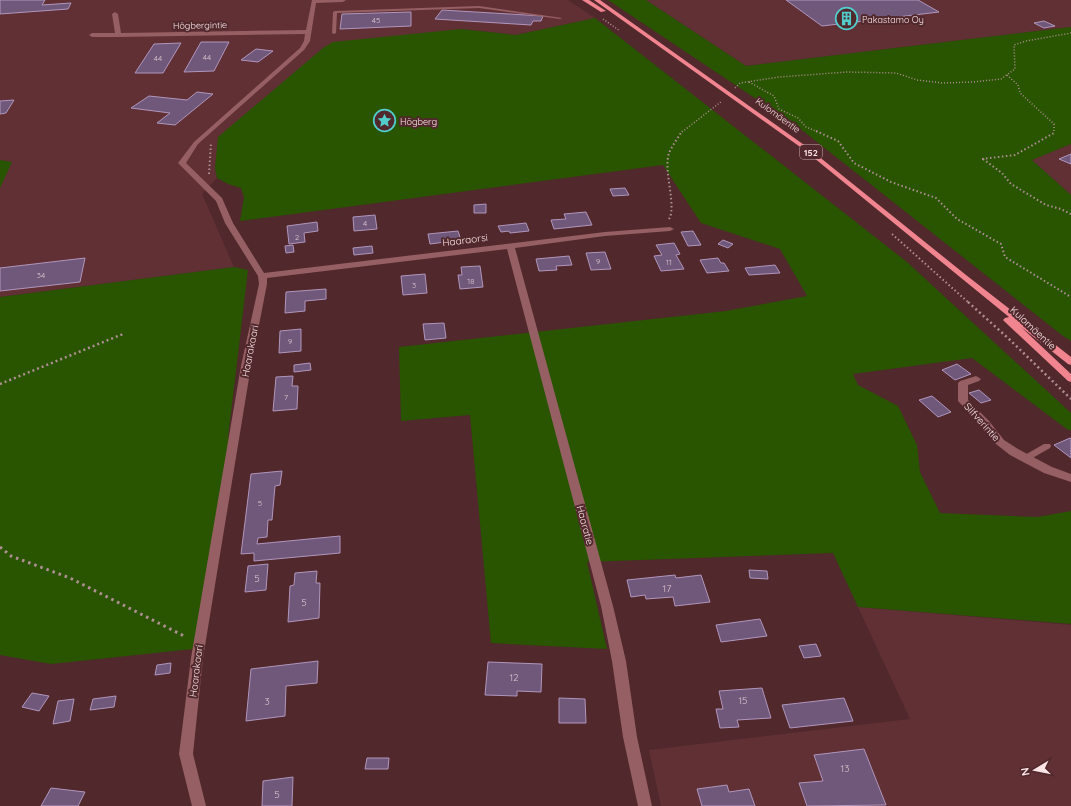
<svg xmlns="http://www.w3.org/2000/svg" width="1071" height="806" font-family="Quicksand,sans-serif">
  <rect width="100%" height="100%" fill="#51282c"/>
  <path fill="#603035" d="M 0,0 L 568,0 L 595,18 L 516,35 L 461,29 L 215,168 L 217,178 L 202,194 L 234,267 L 0,297 L 0,186 L 12,162 L 0,160 Z
    M 646,0 L 1071,0 L 1071,27 L 746,66 Z
    M 1071,144 L 1071,195 L 1032,160 Z
    M 858,607 L 1071,625 L 1071,806 L 661,806 L 649,750 L 910,719 Z"/>
  <path fill="#295400" d="M 608,0 L 646,0 L 746,66 L 1071,27 L 1071,144 L 1032,160 L 1071,195 L 1071,341 L 1063,336 L 798,127 Z
    M 595,18 L 907,262 L 1071,413 L 1071,430 L 1068,430 L 972,358 L 853,374 L 858,385 L 898,406 L 917,445 L 920,472 L 940,513 L 1037,517 L 1071,511 L 1071,624 L 858,607 L 833,553 L 587,562 L 607,649 L 491,643 L 470,415 L 401,421 L 399,347 L 726,311 L 807,296 L 780,249 L 701,223 L 663,165 L 240,221 L 244,197 L 241,188 L 228,184 L 217,178 L 215,168 L 218,137 L 323,48 L 333,42 L 461,29 L 516,35 Z
    M 0,160 L 12,162 L 0,188 Z
    M 234,267 L 248,270 L 228,438 L 238,437 L 203,648 L 51,664 L 0,655 L 0,297 Z"/>
  <path fill="#70587b" stroke="#b096bc" d="M 0,0 L 45,0 L 42,5 L 71,3 L 68,9 L 0,14 Z
    M 786,0 L 918,0 L 939,12 L 822,26 Z
    M 442,10 L 543,16 L 541,21 L 533,21 L 531,25 L 435,19 Z
    M 411,12 L 411,26 L 340,29 L 342,14 Z
    M 1044,21 L 1055,26 L 1044,28 L 1034,23 Z
    M 201,42 L 229,42 L 214,71 L 184,72 Z
    M 181,43 L 163,73 L 135,73 L 154,44 Z
    M 256,49 L 273,51 L 258,62 L 241,60 Z
    M 197,92 L 213,94 L 175,125 L 157,123 L 170,113 L 131,108 L 149,96 L 187,100 Z
    M 14,100 L 6,113 L 0,114 L 0,101 Z
    M 1071,154 L 1071,164 L 1059,159 Z
    M 625,188 L 629,195 L 613,196 L 610,189 Z
    M 486,204 L 486,213 L 474,213 L 474,205 Z
    M 586,212 L 592,225 L 554,229 L 551,220 L 566,219 L 564,214 Z
    M 375,215 L 377,229 L 354,231 L 353,217 Z
    M 317,222 L 318,231 L 304,233 L 305,242 L 289,244 L 287,226 Z
    M 526,223 L 529,231 L 510,233 L 509,231 L 501,232 L 498,226 Z
    M 458,231 L 461,240 L 430,244 L 428,234 Z
    M 693,231 L 701,245 L 688,246 L 681,232 Z
    M 723,240 L 733,244 L 728,248 L 718,244 Z
    M 674,243 L 680,254 L 676,255 L 684,269 L 661,271 L 654,256 L 662,255 L 656,245 Z
    M 293,245 L 294,252 L 286,253 L 285,246 Z
    M 372,246 L 373,253 L 354,255 L 353,248 Z
    M 605,252 L 611,269 L 591,270 L 586,253 Z
    M 569,256 L 572,265 L 556,266 L 557,270 L 539,271 L 536,259 Z
    M 85,258 L 80,282 L 0,291 L 0,268 Z
    M 718,258 L 721,263 L 724,263 L 729,271 L 707,273 L 700,260 Z
    M 775,265 L 780,273 L 749,275 L 745,268 Z
    M 480,266 L 483,287 L 460,289 L 458,275 L 462,275 L 461,267 Z
    M 425,274 L 427,293 L 403,295 L 401,276 Z
    M 326,289 L 326,299 L 305,301 L 305,311 L 285,313 L 286,292 Z
    M 444,323 L 446,338 L 425,340 L 423,324 Z
    M 301,329 L 301,351 L 279,353 L 280,331 Z
    M 310,363 L 311,370 L 294,372 L 294,365 Z
    M 957,364 L 971,374 L 955,380 L 942,370 Z
    M 293,376 L 292,386 L 298,386 L 297,409 L 273,411 L 276,377 Z
    M 979,390 L 991,400 L 981,403 L 969,393 Z
    M 932,396 L 951,412 L 938,417 L 919,400 Z
    M 1070,438 L 1071,439 L 1071,458 L 1054,445 Z
    M 282,471 L 280,485 L 275,486 L 272,520 L 268,520 L 267,537 L 258,538 L 257,544 L 340,536 L 340,553 L 254,561 L 254,553 L 241,554 L 251,474 Z
    M 268,564 L 266,590 L 245,592 L 248,566 Z
    M 749,570 L 767,571 L 768,579 L 750,578 Z
    M 317,571 L 316,583 L 320,583 L 319,618 L 288,622 L 290,586 L 294,585 L 295,573 Z
    M 675,575 L 676,578 L 701,575 L 710,602 L 675,606 L 673,597 L 646,599 L 645,595 L 631,597 L 627,580 Z
    M 760,619 L 767,636 L 721,642 L 716,625 Z
    M 816,644 L 821,656 L 804,658 L 799,646 Z
    M 318,661 L 317,683 L 286,686 L 285,716 L 246,721 L 251,669 Z
    M 488,662 L 542,664 L 541,692 L 517,691 L 517,696 L 485,695 Z
    M 171,663 L 170,673 L 155,675 L 157,665 Z
    M 762,688 L 771,718 L 737,720 L 739,727 L 720,728 L 716,709 L 723,709 L 719,691 Z
    M 32,693 L 49,696 L 39,711 L 22,707 Z
    M 116,696 L 114,707 L 90,710 L 93,699 Z
    M 559,698 L 585,699 L 586,723 L 559,723 Z
    M 844,698 L 853,721 L 790,728 L 782,705 Z
    M 74,699 L 70,721 L 53,724 L 58,701 Z
    M 864,749 L 886,805 L 807,806 L 799,783 L 823,781 L 814,755 Z
    M 367,758 L 389,758 L 388,769 L 365,769 Z
    M 293,777 L 292,806 L 262,806 L 263,781 Z
    M 727,785 L 729,792 L 749,789 L 755,806 L 702,806 L 697,789 Z
    M 51,788 L 85,792 L 78,806 L 41,806 Z"/>
  <g fill="none" stroke-linecap="round" stroke-linejoin="round">
    <path stroke="#af9092" stroke-width="1.5" stroke-dasharray="1 2" stroke-linecap="butt" d="M 603,19 L 620,31
      M 1007,75 L 1018,85 L 1020,93 L 1054,124 L 1054,132
      M 749,82 L 774,96 L 779,109 L 798,118 L 806,127 L 818,132
      M 735,88 L 740,83 L 779,77 L 847,72 L 896,73 L 917,80 L 943,83 L 973,82 L 1001,79 L 1015,69 L 1014,45 L 1026,41 L 1071,33
      M 682,132 L 722,101"/>
    <path stroke="#af9092" stroke-width="2" stroke-dasharray="1.5 2.5" stroke-linecap="butt" d="M 816,131 L 838,141 L 854,163 L 891,182 L 936,198 L 957,219 L 1001,244 L 1005,257 L 1071,297
      M 982,159 L 1015,155 L 1054,133 L 1054,131
      M 983,159 L 1002,173 L 1011,184 L 1046,205 L 1061,209 L 1071,214
      M 209,174 L 211,143
      M 669,219 C 677,206 663,171 669,153 C 672,146 678,138 682,131
      M 892,234 L 969,303"/>
    <path stroke="#af9092" stroke-width="2.5" stroke-dasharray="2 3" stroke-linecap="butt" d="M 968,302 L 1009,339 L 1071,399
      M 0,384 L 123,334"/>
    <path stroke="#af9092" stroke-width="3" stroke-dasharray="2.5 4" stroke-linecap="butt" d="M 0,547 L 11,556 L 70,578 L 186,637"/>
    <path fill="#955f63" fill-rule="evenodd" d="M 479,6 L 562,18 L 560,19 L 479,8 L 337,13 L 336,33 L 334,34 L 332,33 L 333,12 L 335,11 Z
      M 1044,444 L 1050,444 L 1051,446 L 1050,448 L 1029,460 L 1023,460 L 1022,458 L 1023,456 Z"/>
    <path fill="#955f63" fill-rule="evenodd" d="M 312,0 L 346,0 L 343,2 L 316,3 L 310,41 L 304,50 L 198,144 L 186,163 L 222,198 L 233,223 L 264,273 L 605,232 L 670,227 L 674,229 L 670,231 L 605,236 L 515,248 L 613,606 L 626,661 L 637,737 L 652,806 L 638,806 L 623,737 L 612,661 L 601,606 L 507,249 L 267,278 L 267,284 L 251,366 L 203,658 L 193,754 L 206,806 L 192,806 L 179,754 L 191,658 L 241,366 L 259,284 L 258,276 L 225,223 L 216,201 L 178,163 L 194,142 L 300,48 L 304,41 L 305,34 L 118,37 L 92,37 L 89,35 L 92,33 L 115,33 L 112,14 L 115,12 L 118,14 L 121,33 L 306,30 Z
      M 976,376 L 981,379 L 979,381 L 968,385 L 968,400 L 989,421 L 1004,440 L 1018,449 L 1052,467 L 1071,474 L 1071,482 L 1044,473 L 1010,455 L 996,444 L 981,425 L 958,401 L 958,383 L 960,381 Z"/>
    <path fill="#f0848f" fill-rule="evenodd" d="M 582,0 L 589,0 L 606,11 L 601,12 Z
      M 594,0 L 600,0 L 807,147 L 966,275 L 1071,357 L 1071,365 L 1068,364 L 1021,327 L 1071,374 L 1071,382 L 1068,381 L 1005,322 L 1003,320 L 1005,318 L 1009,317 L 803,149 Z"/>
  </g>
  <defs>
    <symbol id="building-ring" viewBox="-11 -11 22 22"><circle r="9.5" fill="#51282c" stroke="#52cdcc" stroke-width="1.5"/><path d="M-4-6H4V6H1V3H-1V6H-4ZM-2.5-4.3h1.7v1.8h-1.7ZM.8-4.3h1.7v1.8H.8ZM-2.5-1h1.7V.8h-1.7ZM.8-1h1.7V.8H.8Z" fill="#52cdcc"/></symbol>
    <symbol id="sight-ring" viewBox="-11 -11 22 22"><circle r="9.5" fill="#51282c" stroke="#52cdcc" stroke-width="1.5"/><path d="M0-6L1.8-2.2L6-1.7L2.9 1.2L3.7 5.4L0 3.3L-3.7 5.4L-2.9 1.2L-6-1.7L-1.8-2.2Z" fill="#52cdcc"/></symbol>
  </defs>
  <g fill-rule="evenodd">
    <use href="#building-ring" x="834" y="6" width="25" height="25"/>
    <use href="#sight-ring" x="372" y="108" width="25" height="25"/>
  </g>
  <g text-anchor="middle" dominant-baseline="central" stroke-width="4" stroke-linejoin="round" paint-order="stroke">
    <g font-size="8" fill="#d9c2cb">
      <text x="376" y="20">45</text>
      <text x="207" y="57">44</text>
      <text x="158" y="58">44</text>
      <text x="365" y="223">4</text>
      <text x="297" y="237">2</text>
      <text x="598" y="261">9</text>
      <text x="669" y="262">11</text>
      <text x="41" y="275">34</text>
      <text x="471" y="281">18</text>
      <text x="414" y="285">3</text>
      <text x="290" y="341">9</text>
      <text x="286" y="397">7</text>
      <text x="260" y="503">5</text>
    </g>
    <g font-size="9" fill="#fce5e6" stroke="#51282c" text-anchor="start">
      <text x="862" y="19">Pakastamo Oy</text>
      <text x="400" y="121">Högberg</text>
    </g>
    <g font-size="9" fill="#fce5e6" stroke="#51282c">
      <text transform="translate(200 25) rotate(-1)">Högbergintie</text>
      <text transform="translate(778 115) rotate(36)">Kulomäentie</text>
    </g>
    <rect fill="#51282c" stroke="#c9acae" stroke-width="1" x="800" y="145" width="22" height="14" rx="3"/>
    <g font-size="9" font-weight="bold" fill="#fce5e6">
      <text x="811" y="152">152</text>
    </g>
    <g font-size="10" fill="#fce5e6" stroke="#51282c">
      <text transform="translate(465 240) rotate(-7)">Haaraorsi</text>
      <text transform="translate(1033 328) rotate(43)">Kulomäentie</text>
      <text transform="translate(250 351) rotate(-79)">Haarakaari</text>
      <text transform="translate(982 422) rotate(48)">Silfverintie</text>
      <text transform="translate(585 525) rotate(75)">Haaratie</text>
      <text transform="translate(196 671) rotate(-83)">Haarakaari</text>
    </g>
    <g font-size="10" fill="#d9c2cb">
      <text x="257" y="578">5</text>
      <text x="667" y="588">17</text>
      <text x="304" y="602">5</text>
      <text x="514" y="677">12</text>
      <text x="743" y="700">15</text>
      <text x="267" y="701">3</text>
      <text x="845" y="768">13</text>
      <text x="277" y="794">5</text>
    </g>
  </g>
  <g transform="translate(1035 770) rotate(260)" stroke="#51282c" stroke-width="3" paint-order="stroke">
  <path d="M0-3L7 15L0 10L-7 15Z" fill="#fce5e6"/>
  <text y="-6" font-size="11" font-weight="bold" text-anchor="middle" fill="#fce5e6">N</text>
  </g>
</svg>
